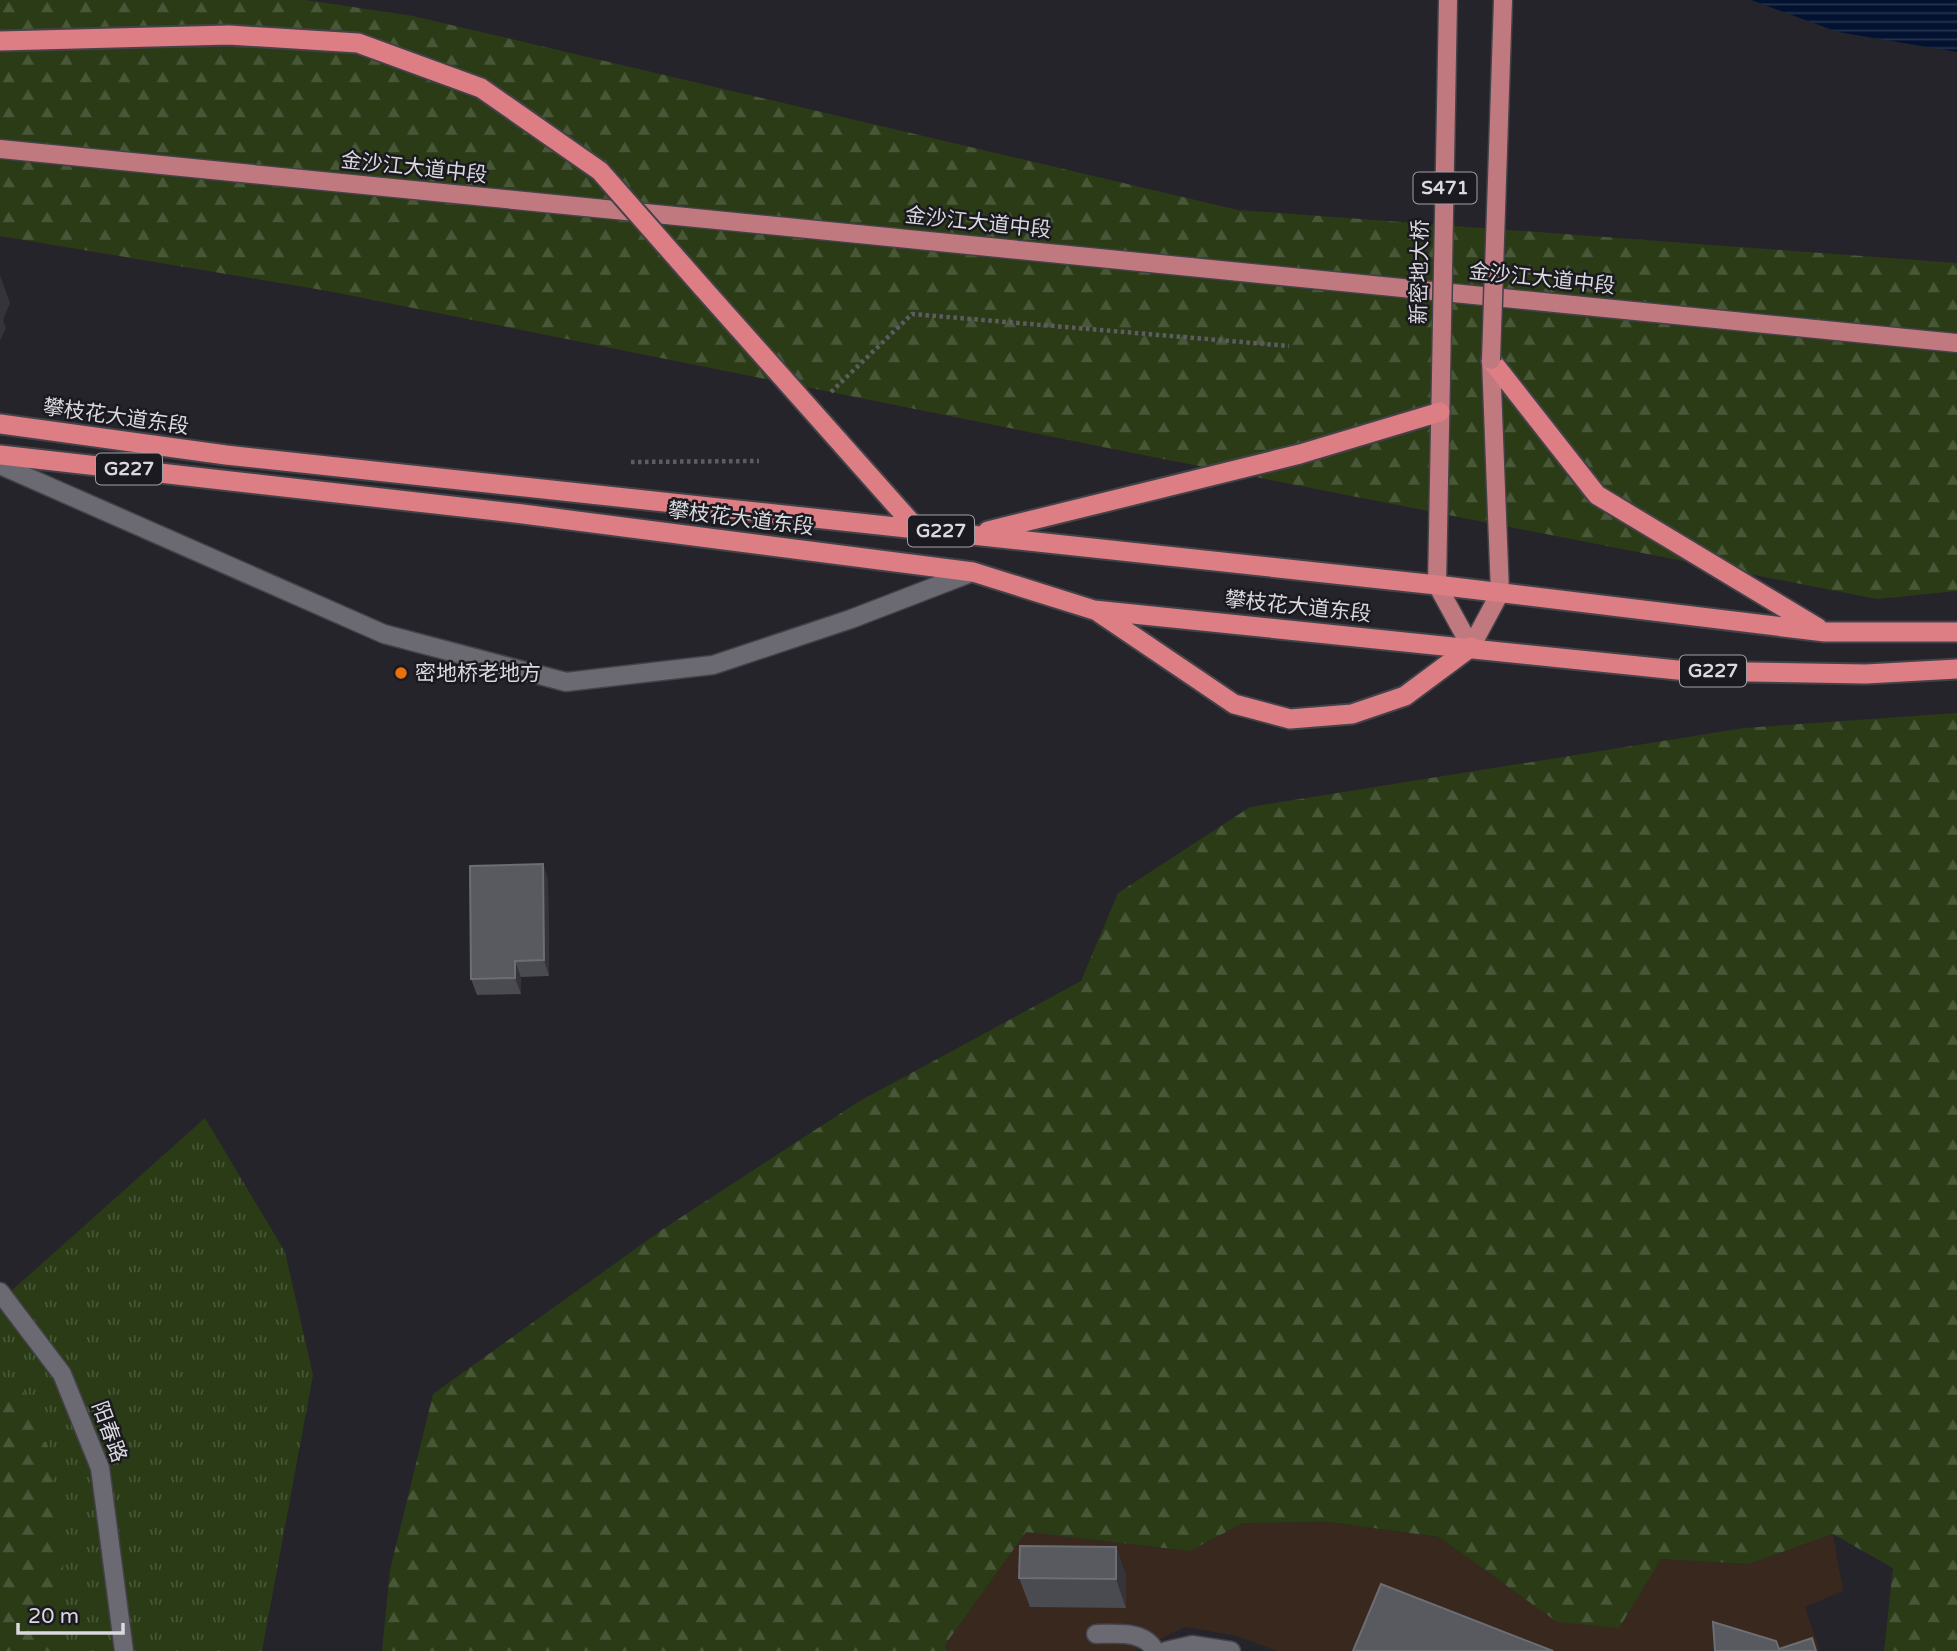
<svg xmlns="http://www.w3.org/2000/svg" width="1957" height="1651" font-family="'Varela Round','Noto Sans SC',sans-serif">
  <defs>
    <pattern id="grass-tufts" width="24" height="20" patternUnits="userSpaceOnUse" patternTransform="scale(1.75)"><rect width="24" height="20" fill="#2a3b16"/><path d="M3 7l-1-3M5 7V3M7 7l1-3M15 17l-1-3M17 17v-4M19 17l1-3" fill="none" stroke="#485737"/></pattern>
    <pattern id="forest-firs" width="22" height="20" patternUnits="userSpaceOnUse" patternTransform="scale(1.75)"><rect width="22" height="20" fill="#2a3b16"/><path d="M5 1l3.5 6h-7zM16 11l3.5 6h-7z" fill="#485737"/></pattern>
    <pattern id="water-rules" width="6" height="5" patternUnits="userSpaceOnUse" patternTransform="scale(1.75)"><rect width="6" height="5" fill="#031230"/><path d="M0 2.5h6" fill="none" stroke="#27344e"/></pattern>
  </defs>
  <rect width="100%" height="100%" fill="#25242b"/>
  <path fill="#38281e" d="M 1329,1522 L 1439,1537 L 1557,1622 L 1661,1559 L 1748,1564 L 1833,1534 L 1843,1591 L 1805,1607 L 1820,1651 L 1277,1651 L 1237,1636 L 1185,1627 L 1135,1651 L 947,1651 L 945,1645 L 1026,1532 L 1190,1551 L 1243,1523 Z"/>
  <path fill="url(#grass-tufts)" d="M 205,1118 L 285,1252 L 313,1375 L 262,1651 L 0,1651 L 0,1301 Z"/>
  <path fill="url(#forest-firs)" d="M 0,0 L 306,0 L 413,16 L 1238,210 L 1957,263 L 1957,591 L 1877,599 L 1158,458 L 328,291 L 0,236 Z
    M 1957,713 L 1957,1651 L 1884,1651 L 1893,1568 L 1833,1534 L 1748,1564 L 1661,1559 L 1619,1628 L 1557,1622 L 1439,1537 L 1329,1522 L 1243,1523 L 1190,1551 L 1026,1532 L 945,1645 L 947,1651 L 382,1651 L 390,1570 L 433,1394 L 663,1229 L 858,1102 L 1081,981 L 1118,893 L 1250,807 L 1744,728 Z
    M 17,1376 L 49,1452 L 64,1558 L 55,1651 L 0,1651 L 0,1382 Z"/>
  <path fill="url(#water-rules)" d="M 1751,0 L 1957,0 L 1957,52 L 1838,32 Z"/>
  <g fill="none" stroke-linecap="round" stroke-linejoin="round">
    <defs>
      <path id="service" d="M 1096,1634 C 1116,1634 1145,1630 1155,1651"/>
      <path id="minor" d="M 0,1292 L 62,1374 L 100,1468 L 124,1651
        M 1166,1651 L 1192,1645 L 1231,1651"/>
      <path id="tertiary" d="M 0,465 L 384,634 L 566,682 L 713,665 L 851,619 L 973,572"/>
      <path id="primary" d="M 0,149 L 1957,343
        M 1441,376 L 1437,585 L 1471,647
        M 1471,647 L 1500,593 L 1491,360"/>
      <path id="trunk" d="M 702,287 L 917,529
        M 1491,360 L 1597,495 L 1818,628
        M 0,424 L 226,455 L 1437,585 L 1825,632 L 1957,632
        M 0,455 L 523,514 L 973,572 L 1094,610 L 1687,671 L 1866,674 L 1957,669
        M 988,531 L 1300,454 L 1440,412
        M 1098,612 L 1234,704 L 1290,719 L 1352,714 L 1405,696 L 1471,647"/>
    </defs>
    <use href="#service" stroke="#434248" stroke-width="21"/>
    <use href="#minor" stroke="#434248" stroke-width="21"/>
    <use href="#tertiary" stroke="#434248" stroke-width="21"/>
    <use href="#primary" stroke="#434248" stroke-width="21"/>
    <use href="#trunk" stroke="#434248" stroke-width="23"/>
    <path stroke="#5d5c63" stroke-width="4.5" stroke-dasharray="3.5 3.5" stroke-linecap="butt" d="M 831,392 L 912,314 L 1289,346
      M 631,462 L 759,461"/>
    <use href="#service" stroke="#6b6a72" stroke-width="18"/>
    <use href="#minor" stroke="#6b6a72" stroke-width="18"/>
    <use href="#tertiary" stroke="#6b6a72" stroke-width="18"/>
    <use href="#primary" stroke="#c0797f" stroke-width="18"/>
    <use href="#trunk" stroke="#dc7e84" stroke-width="19"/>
    <defs>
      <path id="primary-bridge" d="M 1491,360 L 1503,0
        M 1441,376 L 1448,0"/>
      <path id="trunk-bridge" d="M 0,41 L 229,35 L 358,43 L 481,88 L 600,171 L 702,287"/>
    </defs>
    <use href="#primary-bridge" stroke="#434248" stroke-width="21" stroke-linecap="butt"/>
    <use href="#trunk-bridge" stroke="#434248" stroke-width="23" stroke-linecap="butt"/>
    <use href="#primary-bridge" stroke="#c0797f" stroke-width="18"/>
    <use href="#trunk-bridge" stroke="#dc7e84" stroke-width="19"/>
  </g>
  <path fill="#4a4a51" d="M 543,864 L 548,880 L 549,976 L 521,977 L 521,994 L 477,995 L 471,979 Z
    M 1116,1547 L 1126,1576 L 1126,1608 L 1030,1607 L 1019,1578 Z"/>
  <path fill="#35343b" d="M 0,275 L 10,303 L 3,320 L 6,328 L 0,341 Z
    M 543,864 L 548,880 L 549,976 L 544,960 Z
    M 515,961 L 521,977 L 521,994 L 515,978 Z
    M 1116,1547 L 1126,1576 L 1126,1608 L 1116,1579 Z"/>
  <path fill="#595960" stroke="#6d6d74" stroke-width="2" d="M 543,864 L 544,960 L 515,961 L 515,978 L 471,979 L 470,866 Z
    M 1020,1546 L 1116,1547 L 1116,1579 L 1019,1578 Z
    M 1381,1584 L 1553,1651 L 1353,1651 Z
    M 1713,1622 L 1776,1641 L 1779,1649 L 1812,1638 L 1816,1651 L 1715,1651 Z"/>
  <circle fill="#e8710a" stroke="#1b1a21" stroke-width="2.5" cx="401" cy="673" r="7"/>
  <g text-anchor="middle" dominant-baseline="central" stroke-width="5" stroke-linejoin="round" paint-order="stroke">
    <g fill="#1b1a21" stroke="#a0a0a5" stroke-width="2">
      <rect x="1413.5" y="172.5" width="63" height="31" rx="5"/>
      <rect x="96" y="453.5" width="66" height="31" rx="5"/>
      <rect x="908" y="515.5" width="66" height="31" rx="5"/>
      <rect x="1680" y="655.5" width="66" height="31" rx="5"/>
    </g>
    <g font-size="19" font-weight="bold" fill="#d9d9de">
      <text x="1445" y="188">S471</text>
      <text x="129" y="469">G227</text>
      <text x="941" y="531">G227</text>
      <text x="1713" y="671">G227</text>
    </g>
    <g font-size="21" fill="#d9d9de" stroke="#1b1a21">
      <text transform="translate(414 168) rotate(6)">金沙江大道中段</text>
      <text transform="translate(978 223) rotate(6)">金沙江大道中段</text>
      <text transform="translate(1420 272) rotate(-89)">新密地大桥</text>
      <text transform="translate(1542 279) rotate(6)">金沙江大道中段</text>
      <text transform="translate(116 417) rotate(8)">攀枝花大道东段</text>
      <text transform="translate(741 519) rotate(7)">攀枝花大道东段</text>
      <text transform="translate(1298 607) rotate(6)">攀枝花大道东段</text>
      <text transform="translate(109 1432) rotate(70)">阳春路</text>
    </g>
    <g font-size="21" fill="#d9d9de" stroke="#1b1a21" text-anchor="start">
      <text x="415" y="673">密地桥老地方</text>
    </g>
  </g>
  <path d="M18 1623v10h105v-10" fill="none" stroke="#d9d9de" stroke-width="3.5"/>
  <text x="28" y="1623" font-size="21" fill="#d9d9de" stroke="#1b1a21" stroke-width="5" paint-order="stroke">20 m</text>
</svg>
